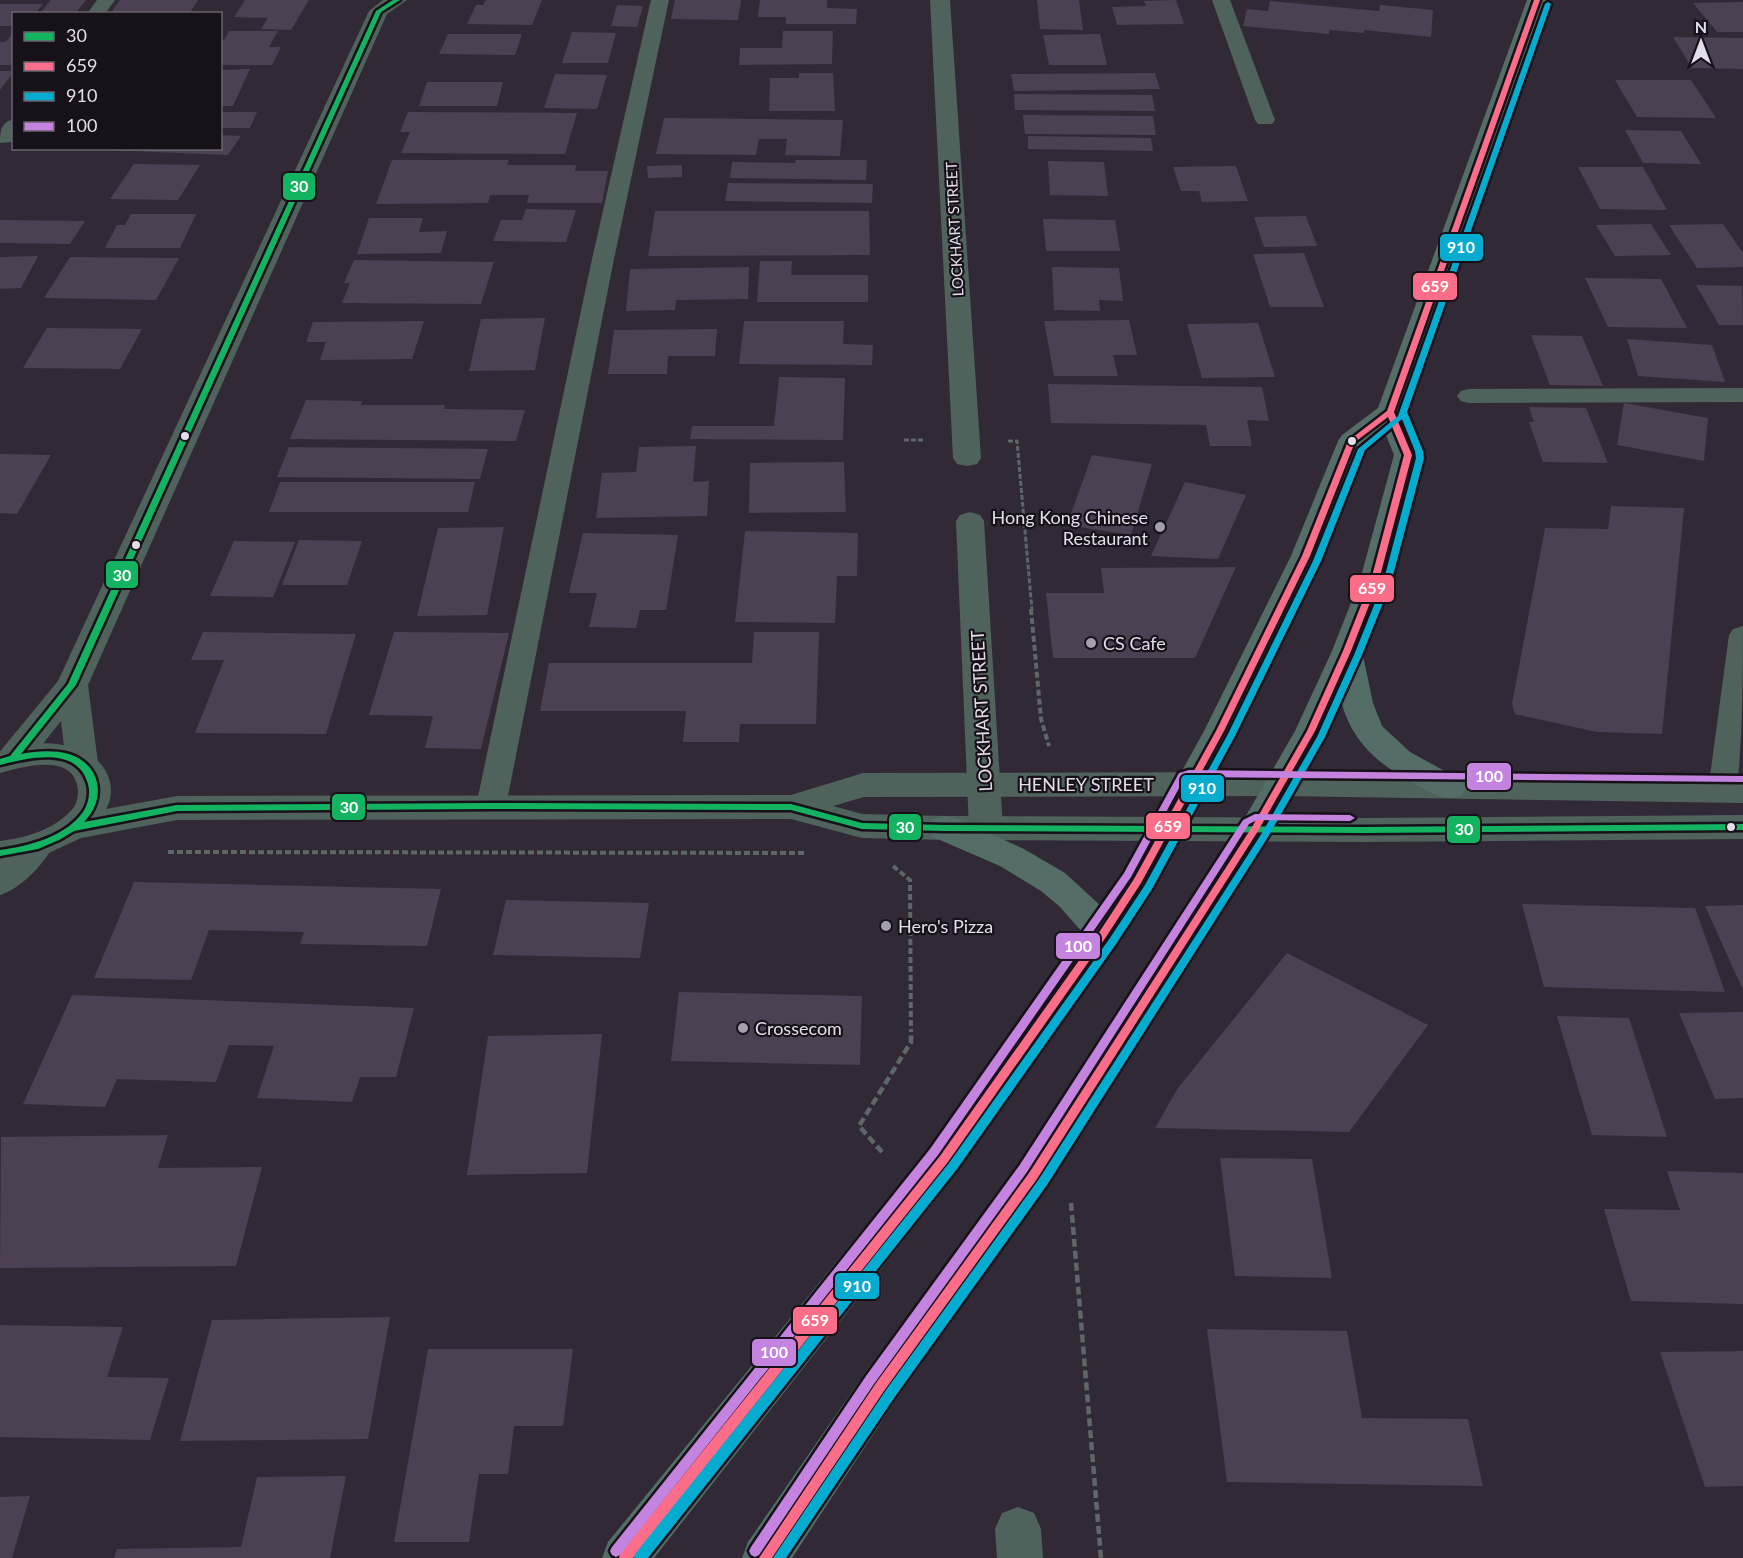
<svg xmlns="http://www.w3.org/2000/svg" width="1743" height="1558" font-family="Lato,sans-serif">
  <rect width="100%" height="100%" fill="#312a36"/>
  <path fill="#4c4053" d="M 51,0 L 86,0 L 75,14 L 39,14 Z
    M 120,0 L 198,0 L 189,14 L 110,14 Z
    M 245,0 L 309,0 L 291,30 L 261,29 L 268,18 L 234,17 Z
    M 486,0 L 542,0 L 532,25 L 467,24 L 476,5 L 483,5 Z
    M 675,0 L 741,0 L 738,20 L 671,19 Z
    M 760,0 L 827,0 L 827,8 L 857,9 L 856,24 L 786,24 L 786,17 L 758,17 Z
    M 1037,0 L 1079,0 L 1083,30 L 1040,29 Z
    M 1176,0 L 1184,24 L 1117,25 L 1112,7 L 1146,6 L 1144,1 Z
    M 1270,1 L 1379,11 L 1380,5 L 1433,10 L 1431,37 L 1364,30 L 1364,33 L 1330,30 L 1329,34 L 1243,26 L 1247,9 L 1268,11 Z
    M 1743,2 L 1743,32 L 1717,32 L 1693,3 Z
    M 0,4 L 43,4 L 35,14 L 14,14 L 14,26 L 0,26 Z
    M 617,5 L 643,6 L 637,27 L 611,26 Z
    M 229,31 L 278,31 L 269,47 L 281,47 L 272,65 L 220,65 L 220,40 L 224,40 Z
    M 783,31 L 833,31 L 832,64 L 739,65 L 740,48 L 782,48 Z
    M 14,32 L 14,65 L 0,65 L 0,42 L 5,42 Z
    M 572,32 L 616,33 L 608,63 L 562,63 Z
    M 448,34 L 522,34 L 515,55 L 439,54 Z
    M 1100,34 L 1107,65 L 1049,65 L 1043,35 Z
    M 1673,37 L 1743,38 L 1743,69 L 1692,68 Z
    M 250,69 L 233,106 L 220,106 L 220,70 Z
    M 0,71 L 14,71 L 0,90 Z
    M 799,73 L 833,73 L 835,111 L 769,111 L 770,78 L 799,78 Z
    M 1155,73 L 1160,89 L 1014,91 L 1011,74 Z
    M 555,74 L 607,75 L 597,109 L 544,108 Z
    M 1615,80 L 1691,80 L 1716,118 L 1637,117 Z
    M 427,82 L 503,82 L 497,106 L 419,106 Z
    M 1014,94 L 1152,95 L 1155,111 L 1015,110 Z
    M 220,112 L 257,112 L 250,128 L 220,128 Z
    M 408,112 L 577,113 L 565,154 L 401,153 L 410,132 L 400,132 Z
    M 1023,115 L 1153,116 L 1156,135 L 1025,134 Z
    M 664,118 L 843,120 L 840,156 L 785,155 L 787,139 L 759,139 L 756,155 L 656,154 Z
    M 1625,130 L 1681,131 L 1701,164 L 1643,163 Z
    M 220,135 L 241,136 L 228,155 L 104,150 L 104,148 L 220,148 Z
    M 1028,136 L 1151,138 L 1153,151 L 1028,149 Z
    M 392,160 L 509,160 L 507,165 L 576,165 L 575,171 L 608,171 L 602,203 L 527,203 L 529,195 L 490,195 L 488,203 L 376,204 Z
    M 796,160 L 867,160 L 866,180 L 730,178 L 732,162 L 795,163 Z
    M 1048,161 L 1104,162 L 1108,196 L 1050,195 Z
    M 134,164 L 200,165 L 178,200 L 110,199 Z
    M 682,165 L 682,177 L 648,178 L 647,166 Z
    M 1236,166 L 1248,201 L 1202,202 L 1199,191 L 1181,191 L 1173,167 Z
    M 1578,167 L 1643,167 L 1667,210 L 1600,209 Z
    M 728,183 L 873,184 L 872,203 L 725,201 Z
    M 526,209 L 576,210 L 566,242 L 493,241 L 501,220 L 522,220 Z
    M 655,211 L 869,211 L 870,255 L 648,256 Z
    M 131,214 L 196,214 L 180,248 L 105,248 L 117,225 L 125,225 Z
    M 1306,216 L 1317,246 L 1264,247 L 1254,217 Z
    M 369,218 L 423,218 L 419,232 L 447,231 L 441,253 L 357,254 Z
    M 1043,219 L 1115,220 L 1120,251 L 1046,251 Z
    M 0,220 L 85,221 L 70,244 L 0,243 Z
    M 1651,224 L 1671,255 L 1615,256 L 1596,225 Z
    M 1723,224 L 1743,253 L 1743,267 L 1697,268 L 1669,225 Z
    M 1304,253 L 1324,307 L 1270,307 L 1253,254 Z
    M 38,256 L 21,288 L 0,289 L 0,257 Z
    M 70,257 L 179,258 L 156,300 L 44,298 Z
    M 354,260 L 494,262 L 481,304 L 342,303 L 350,283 L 344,283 Z
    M 760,261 L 792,261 L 791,275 L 868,275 L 868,302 L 757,302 Z
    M 749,267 L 748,299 L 676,300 L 675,310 L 626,311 L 630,269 Z
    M 1052,267 L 1119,268 L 1123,301 L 1099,300 L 1100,311 L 1054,310 Z
    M 1585,278 L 1661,279 L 1687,328 L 1608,327 Z
    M 1696,285 L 1742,286 L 1743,325 L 1719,325 Z
    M 545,318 L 535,370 L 469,371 L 481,319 Z
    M 1129,320 L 1137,355 L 1113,355 L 1118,376 L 1054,376 L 1044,321 Z
    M 424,321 L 412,359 L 320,360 L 326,342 L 306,342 L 313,322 Z
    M 744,321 L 844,321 L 843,344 L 873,345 L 872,365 L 739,364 Z
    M 1258,323 L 1275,377 L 1202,378 L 1187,324 Z
    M 47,328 L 142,329 L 120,369 L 23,368 Z
    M 717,329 L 715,356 L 668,356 L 667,374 L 608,374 L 614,330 Z
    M 1531,335 L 1582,336 L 1603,386 L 1550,385 Z
    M 1627,339 L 1712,345 L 1725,382 L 1638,376 Z
    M 779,377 L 845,378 L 843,440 L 690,439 L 692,426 L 774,426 Z
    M 1048,384 L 1262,387 L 1269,421 L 1247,420 L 1252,446 L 1210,446 L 1206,425 L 1051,423 Z
    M 306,400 L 362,401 L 361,405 L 445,405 L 444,409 L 525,410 L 516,441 L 290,439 Z
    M 1624,403 L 1708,418 L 1704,461 L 1617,445 Z
    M 1529,407 L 1586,408 L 1608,463 L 1543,462 L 1529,422 L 1534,422 Z
    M 696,446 L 693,482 L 709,481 L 707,516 L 596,518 L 602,473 L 636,472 L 639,447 Z
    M 289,447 L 488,449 L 480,479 L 277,477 Z
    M 0,454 L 51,455 L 17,514 L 0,513 Z
    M 1092,455 L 1152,464 L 1131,535 L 1067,525 Z
    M 844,462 L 846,512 L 749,513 L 750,463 Z
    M 280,482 L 475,482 L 468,512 L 269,512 Z
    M 1185,482 L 1246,495 L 1218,559 L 1151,556 Z
    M 1611,506 L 1684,508 L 1662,734 L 1597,732 L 1515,714 L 1512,704 L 1545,528 L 1608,529 Z
    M 504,527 L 487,615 L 417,616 L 438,528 Z
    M 745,531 L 858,533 L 857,576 L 837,576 L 835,623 L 735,622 Z
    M 583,533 L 678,535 L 666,610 L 640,610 L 636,628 L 589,627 L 597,593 L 569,593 Z
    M 299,540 L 362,541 L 347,585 L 282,585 Z
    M 234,541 L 295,542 L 273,597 L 210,596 Z
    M 1236,567 L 1195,658 L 1053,658 L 1046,593 L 1104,593 L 1101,568 Z
    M 203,632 L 356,634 L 326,734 L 195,733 L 224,660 L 191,660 Z
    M 394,632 L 509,633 L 481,749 L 425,748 L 433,716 L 369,715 Z
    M 754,632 L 819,632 L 816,724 L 740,724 L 739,742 L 683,742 L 686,711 L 540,711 L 549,663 L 752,663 Z
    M 134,882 L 441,889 L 427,946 L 300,944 L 304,932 L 209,930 L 191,980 L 94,978 Z
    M 506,900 L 649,903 L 640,958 L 493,955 Z
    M 1522,904 L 1695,908 L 1725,992 L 1544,987 Z
    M 1743,905 L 1743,990 L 1705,906 Z
    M 1287,953 L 1428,1025 L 1349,1132 L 1155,1128 L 1178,1088 Z
    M 679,992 L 862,996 L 860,1065 L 671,1061 Z
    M 72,995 L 414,1008 L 396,1077 L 360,1077 L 352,1102 L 257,1098 L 274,1046 L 229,1045 L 216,1082 L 117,1079 L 105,1107 L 23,1104 Z
    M 1743,1012 L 1743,1098 L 1715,1099 L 1679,1013 Z
    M 1557,1016 L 1629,1018 L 1667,1137 L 1592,1135 Z
    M 602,1034 L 587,1173 L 467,1175 L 488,1036 Z
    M 168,1135 L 158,1168 L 262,1167 L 236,1266 L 0,1268 L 1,1137 Z
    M 1220,1158 L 1312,1159 L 1332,1278 L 1235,1276 Z
    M 1667,1171 L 1743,1173 L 1743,1304 L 1631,1301 L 1604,1209 L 1680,1210 Z
    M 390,1317 L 368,1439 L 180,1441 L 212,1320 Z
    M 0,1325 L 123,1327 L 107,1377 L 169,1378 L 150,1440 L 0,1437 Z
    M 1207,1329 L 1347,1331 L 1362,1418 L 1468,1419 L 1483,1486 L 1227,1482 Z
    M 428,1349 L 573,1349 L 563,1426 L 514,1426 L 508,1474 L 479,1474 L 469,1542 L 394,1542 Z
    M 1743,1351 L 1743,1486 L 1705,1487 L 1660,1352 Z
    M 346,1476 L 330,1558 L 114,1558 L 117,1549 L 241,1547 L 257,1477 Z
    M 30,1496 L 12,1558 L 0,1558 L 0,1497 Z"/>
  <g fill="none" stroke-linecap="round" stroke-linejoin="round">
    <path stroke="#5e6766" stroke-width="3" stroke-dasharray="5 2" stroke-linecap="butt" d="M 904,440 L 925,440
      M 1008,441 L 1017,441 L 1032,610"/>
    <path stroke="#5e6766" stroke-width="4" stroke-dasharray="6 3" stroke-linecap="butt" d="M 1031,609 L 1041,719 L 1049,746
      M 168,852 L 806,853
      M 893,866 L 910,880 L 911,1032"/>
    <path stroke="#5e6766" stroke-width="4.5" stroke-dasharray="8 4" stroke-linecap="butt" d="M 882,1152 L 859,1126 L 911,1042 L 911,1031
      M 1071,1203 L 1101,1558"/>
    <path fill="#50625c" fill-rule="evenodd" d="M 97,0 L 115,0 L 105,14 L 87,14 Z
      M 651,0 L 669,0 L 614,259 L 506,806 L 502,814 L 491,817 L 480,814 L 476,806 L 592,259 Z
      M 1212,0 L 1230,0 L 1275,120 L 1272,124 L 1258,124 L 1255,120 Z
      M 14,119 L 14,139 L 11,142 L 0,143 C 0,131 1,122 14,119 Z
      M 1743,388 L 1743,402 L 1469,403 L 1461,401 L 1457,396 L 1461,391 L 1469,389 Z
      M 1743,626 C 1743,662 1743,771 1734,798 L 1723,802 L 1712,798 L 1708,791 L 1729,635 L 1733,629 Z"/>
    <path fill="#50625c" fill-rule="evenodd" d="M 383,0 L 407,0 L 387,14 L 88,685 L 98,763 L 94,771 L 82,774 L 70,771 L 66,763 L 61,721 L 26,765 L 14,768 L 2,765 L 0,753 L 2,749 L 58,681 L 369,11 Z
      M 930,0 L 950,0 L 981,458 L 977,464 L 967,466 L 957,464 L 953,458 Z
      M 970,512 L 980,515 L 984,521 L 1003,829 L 998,838 L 986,841 L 974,838 L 969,829 L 956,521 L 960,515 Z
      M 35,836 L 47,839 L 52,848 C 42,866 20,889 0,895 L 0,861 L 23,839 Z
      M 1018,1507 L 1034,1513 L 1041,1529 L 1043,1558 L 997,1558 L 995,1529 L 1002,1513 Z"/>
    <path fill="#50625c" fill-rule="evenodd" d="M 42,743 C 71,744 102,751 110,782 C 112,792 111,801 106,809 L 177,796 L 791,795 L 863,773 L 1280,772 L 1743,779 L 1743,803 L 1280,796 L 864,797 L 833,806 L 862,814 L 945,816 L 1363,818 L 1743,815 L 1743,839 L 1363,842 L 945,840 L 862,838 L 791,819 L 177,820 L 81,838 L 40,857 L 0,865 L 0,841 C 26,838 57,829 74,807 C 78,801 79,791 77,785 C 70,753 22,767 0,773 L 0,751 Z"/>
    <path fill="#546d66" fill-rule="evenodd" d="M 1527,0 L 1547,0 L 1403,412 L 1422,455 L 1390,580 L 1362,651 L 1373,703 L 1382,726 L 1410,752 L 1461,780 L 1466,788 L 1461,796 C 1443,801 1432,794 1417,785 C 1380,766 1351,742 1341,700 L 1327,731 L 1267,838 L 1047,1188 L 895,1401 L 792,1558 L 742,1558 L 748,1542 L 865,1373 L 1019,1164 L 1243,821 L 1295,731 L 1332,651 L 1360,580 L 1394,455 L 1384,430 L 1364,445 L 1321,556 L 1236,731 L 1150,890 L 958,1171 L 654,1558 L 602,1558 L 608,1542 L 930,1147 L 1084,934 L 1059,906 L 1041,891 L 1000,866 L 933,837 L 928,828 L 933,819 L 945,816 L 957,819 L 1024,849 L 1065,873 L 1102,907 L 1125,874 L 1204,731 L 1291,556 L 1338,441 L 1342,435 L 1378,408 Z"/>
    <defs>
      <path id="bus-1" d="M 393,0 L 400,0 L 381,12 L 76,685 L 21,754 C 37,751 54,750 69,754 C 101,764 107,799 84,822 L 177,805 L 491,803 L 791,804 L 862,823 L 945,825 L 1363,827 L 1743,824 L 1743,830 L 1363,833 L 945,831 L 862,829 L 791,810 L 491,809 L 177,811 L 74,831 L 59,840 L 38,849 L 0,856 L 0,850 C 29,846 65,837 83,812 C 89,803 91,791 87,781 C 75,746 27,758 0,765 L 0,759 L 10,756 L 68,684 L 376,11 Z"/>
      <path id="bus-2" d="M 1534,0 L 1540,0 L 1394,412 L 1412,455 L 1379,580 L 1351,651 L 1315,731 L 1258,831 L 1037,1179 L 884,1391 L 772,1558 L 759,1558 L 876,1383 L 1029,1173 L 1252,827 L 1307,731 L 1343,651 L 1371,580 L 1404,455 L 1388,417 L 1355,442 L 1310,556 L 1224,731 L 1141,883 L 1106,937 L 948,1162 L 633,1558 L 619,1558 L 620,1554 L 940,1156 L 1100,931 L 1134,879 L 1216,731 L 1302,556 L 1348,441 L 1387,411 Z"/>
      <path id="bus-3" d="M 1548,2 L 1551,4 L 1407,412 L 1423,451 L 1424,458 L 1391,583 L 1362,655 L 1325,737 L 1268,837 L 1047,1185 L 894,1398 L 786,1558 L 773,1558 L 886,1390 L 1039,1179 L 1262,833 L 1317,737 L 1354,655 L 1383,583 L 1416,458 L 1415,451 L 1402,419 L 1365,450 L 1321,561 L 1235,736 L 1152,889 L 1116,944 L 957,1169 L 648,1558 L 634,1558 L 635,1554 L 949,1163 L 1110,938 L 1145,885 L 1227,736 L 1313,561 L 1358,449 L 1398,416 L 1545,4 Z"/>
      <path id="bus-4" d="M 1189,770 L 1743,776 L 1743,782 L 1185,777 L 1131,877 L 938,1155 L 620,1555 L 616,1557 L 612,1555 L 610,1551 L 612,1547 L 930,1149 L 1124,873 L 1179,773 Z
        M 1255,814 L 1350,815 L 1355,818 L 1350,821 L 1257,820 L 1249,824 L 1027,1172 L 874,1384 L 759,1555 L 755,1557 L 751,1555 L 749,1551 L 751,1547 L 866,1376 L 1019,1166 L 1243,820 Z"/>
    </defs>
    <use href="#bus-1" stroke="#17111a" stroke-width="5"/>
    <use href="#bus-2" stroke="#17111a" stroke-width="5"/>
    <use href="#bus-3" stroke="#17111a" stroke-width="5"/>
    <use href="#bus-4" stroke="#17111a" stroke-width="5"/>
    <use href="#bus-1" fill="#13b361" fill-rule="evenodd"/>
    <use href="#bus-2" fill="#fb6d88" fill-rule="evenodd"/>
    <use href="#bus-3" fill="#06acd0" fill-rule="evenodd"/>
    <use href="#bus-4" fill="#c483df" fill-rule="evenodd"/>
  </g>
  <g fill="#e4ddea" stroke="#17111a" stroke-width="2">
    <circle cx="185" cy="436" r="5"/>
    <circle cx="1352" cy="441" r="5"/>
    <circle cx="136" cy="545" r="5"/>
    <circle cx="1731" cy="827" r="5"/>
  </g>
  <g fill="#a59eab" stroke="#17111a" stroke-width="2">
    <circle cx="1160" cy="527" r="6"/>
    <circle cx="1091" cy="643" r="6"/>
    <circle cx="886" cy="926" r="6"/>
    <circle cx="743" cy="1028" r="6"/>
  </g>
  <g text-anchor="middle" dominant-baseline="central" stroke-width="4.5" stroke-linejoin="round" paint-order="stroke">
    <g font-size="15" fill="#e4ddea" stroke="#17111a">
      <text transform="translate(954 229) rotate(-93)">LOCKHART STREET</text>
    </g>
    <g font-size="18" fill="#e4ddea" stroke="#17111a" text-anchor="start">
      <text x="1148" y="517" text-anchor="end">Hong Kong Chinese<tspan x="1148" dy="21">Restaurant</tspan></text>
      <text x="1103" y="643">CS Cafe</text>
      <text x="898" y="926">Hero's Pizza</text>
      <text x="755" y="1028">Crossecom</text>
    </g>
    <g font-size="18" fill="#e4ddea" stroke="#17111a">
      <text transform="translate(981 711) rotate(-93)">LOCKHART STREET</text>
      <text x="1086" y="784">HENLEY STREET</text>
    </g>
  </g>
  <g stroke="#17111a" stroke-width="2">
    <rect x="282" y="172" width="34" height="29" rx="6" fill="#13b361"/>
    <rect x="1439" y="233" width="45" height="29" rx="6" fill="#06acd0"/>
    <rect x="1412" y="272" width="46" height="29" rx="6" fill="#fb6d88"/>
    <rect x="105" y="560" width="34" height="29" rx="6" fill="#13b361"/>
    <rect x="1349" y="574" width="46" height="29" rx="6" fill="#fb6d88"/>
    <rect x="1466" y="762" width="46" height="29" rx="6" fill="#c483df"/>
    <rect x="1180" y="774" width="45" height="29" rx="6" fill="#06acd0"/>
    <rect x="331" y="793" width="35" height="28" rx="6" fill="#13b361"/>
    <rect x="1145" y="812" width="46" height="28" rx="6" fill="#fb6d88"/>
    <rect x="888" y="813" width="34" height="28" rx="6" fill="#13b361"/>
    <rect x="1446" y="815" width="35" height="29" rx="6" fill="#13b361"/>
    <rect x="1055" y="932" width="46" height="28" rx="6" fill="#c483df"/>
    <rect x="834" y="1272" width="46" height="28" rx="6" fill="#06acd0"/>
    <rect x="792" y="1306" width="46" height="29" rx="6" fill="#fb6d88"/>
    <rect x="751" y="1338" width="46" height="29" rx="6" fill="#c483df"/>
  </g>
  <g font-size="16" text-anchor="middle" font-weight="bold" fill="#fff">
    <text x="299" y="192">30</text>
    <text x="1461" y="253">910</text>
    <text x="1435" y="292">659</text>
    <text x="122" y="581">30</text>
    <text x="1372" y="594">659</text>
    <text x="1489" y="782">100</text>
    <text x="1202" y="794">910</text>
    <text x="349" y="813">30</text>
    <text x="1168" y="832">659</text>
    <text x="905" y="833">30</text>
    <text x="1464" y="835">30</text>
    <text x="1078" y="952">100</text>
    <text x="857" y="1292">910</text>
    <text x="815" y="1326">659</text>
    <text x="774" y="1358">100</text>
  </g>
  <rect x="12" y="12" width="210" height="138" fill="#17111a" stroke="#69636d" stroke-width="1.5"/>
  <rect x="24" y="32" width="30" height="9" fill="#13b361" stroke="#69636d" stroke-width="1.5"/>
  <text x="66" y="42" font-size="18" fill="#e4ddea">30</text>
  <rect x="24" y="62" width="30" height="9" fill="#fb6d88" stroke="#69636d" stroke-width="1.5"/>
  <text x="66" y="72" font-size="18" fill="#e4ddea">659</text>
  <rect x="24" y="92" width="30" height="9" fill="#06acd0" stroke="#69636d" stroke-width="1.5"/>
  <text x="66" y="102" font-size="18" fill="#e4ddea">910</text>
  <rect x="24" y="122" width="30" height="9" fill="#c483df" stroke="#69636d" stroke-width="1.5"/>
  <text x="66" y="132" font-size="18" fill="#e4ddea">100</text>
  <g transform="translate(1701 42)" stroke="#17111a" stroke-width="4.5" paint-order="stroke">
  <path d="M0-4.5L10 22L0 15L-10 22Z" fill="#e4ddea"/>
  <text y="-9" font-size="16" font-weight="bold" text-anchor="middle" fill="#e4ddea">N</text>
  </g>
</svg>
